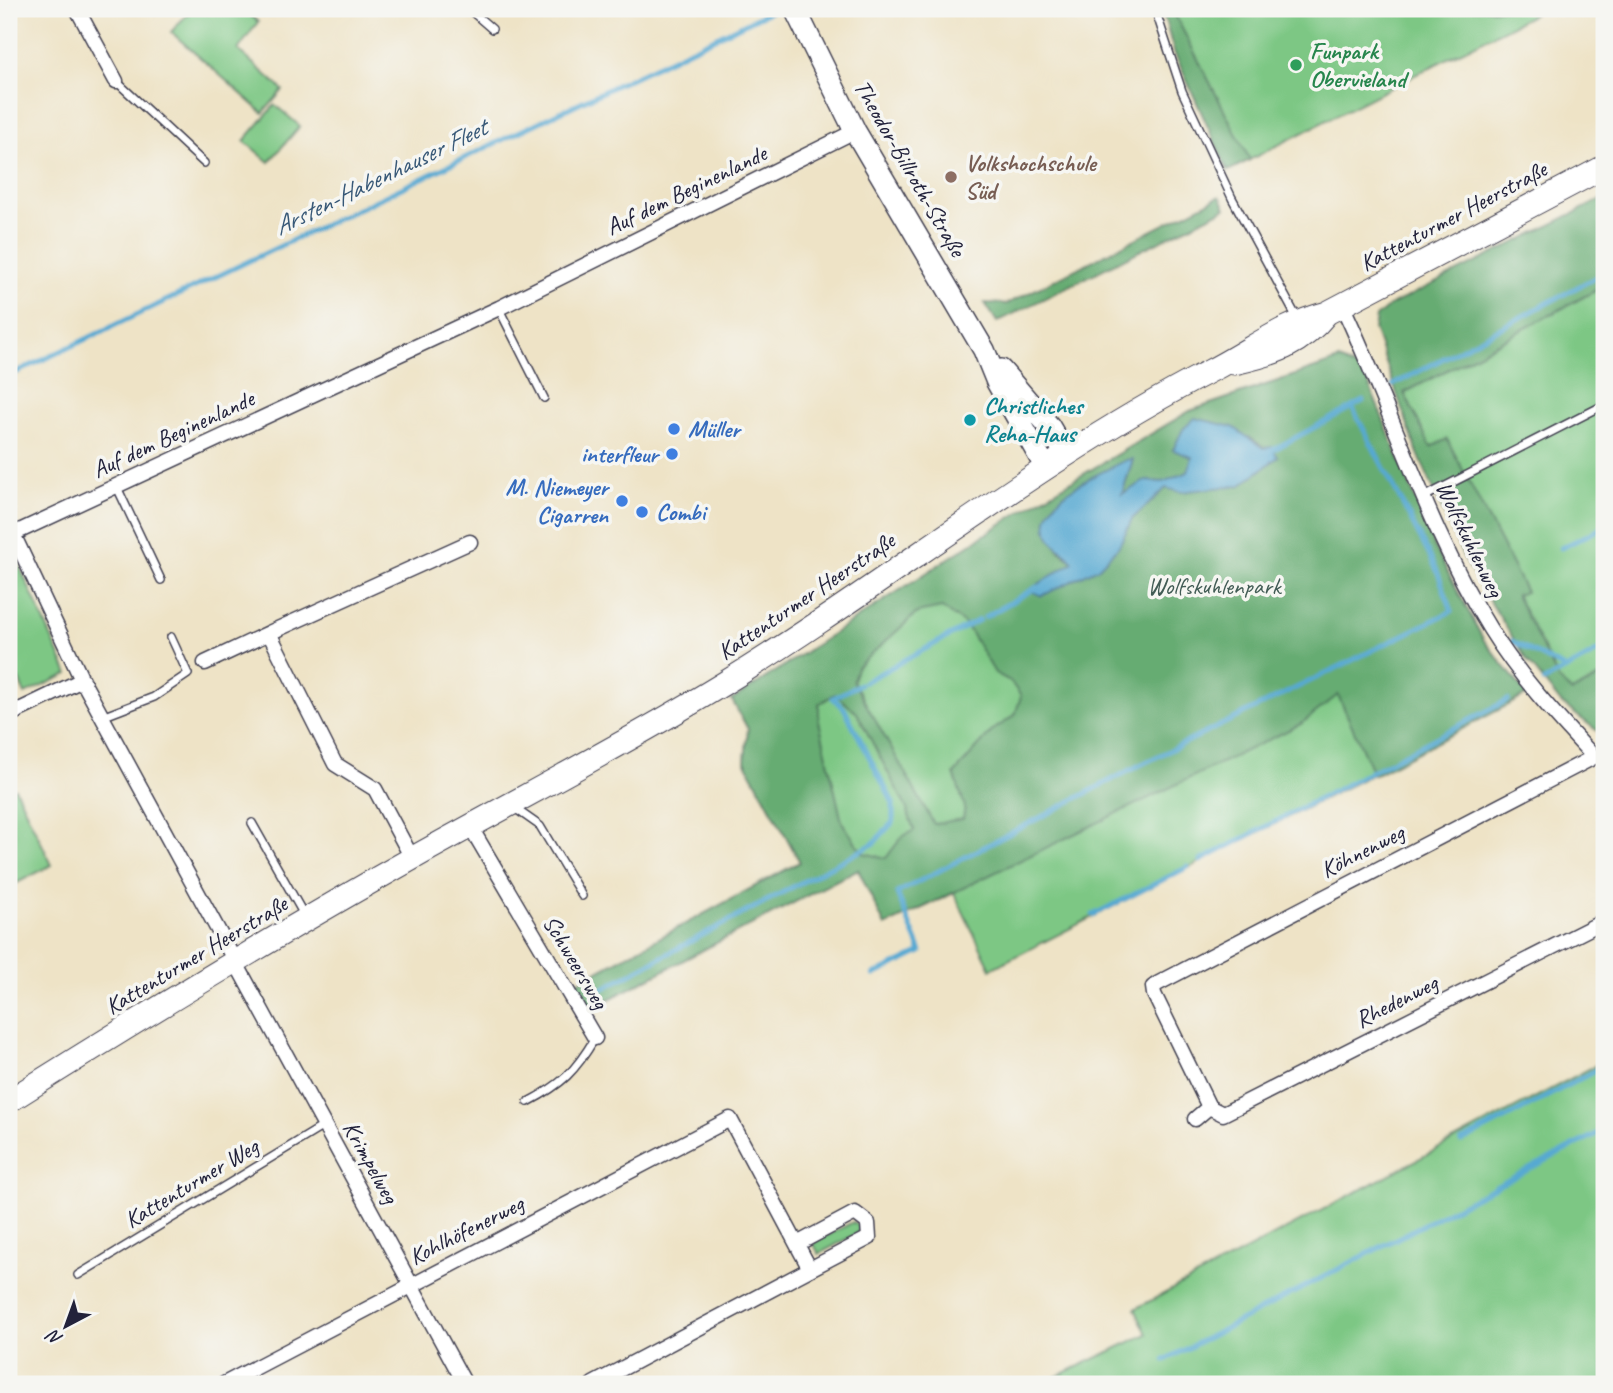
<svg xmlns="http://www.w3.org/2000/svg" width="1613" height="1393" font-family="Caveat,sans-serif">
  <rect width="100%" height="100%" fill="#f6f6f2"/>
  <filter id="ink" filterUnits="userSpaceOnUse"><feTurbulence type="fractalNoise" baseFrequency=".0143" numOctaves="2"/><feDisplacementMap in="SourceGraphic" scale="14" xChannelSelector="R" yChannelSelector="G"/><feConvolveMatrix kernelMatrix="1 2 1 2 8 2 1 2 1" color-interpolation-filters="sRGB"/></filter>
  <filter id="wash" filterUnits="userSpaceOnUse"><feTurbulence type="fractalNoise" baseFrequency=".00686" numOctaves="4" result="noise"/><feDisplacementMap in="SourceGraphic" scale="28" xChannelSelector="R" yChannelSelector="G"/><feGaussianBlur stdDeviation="1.57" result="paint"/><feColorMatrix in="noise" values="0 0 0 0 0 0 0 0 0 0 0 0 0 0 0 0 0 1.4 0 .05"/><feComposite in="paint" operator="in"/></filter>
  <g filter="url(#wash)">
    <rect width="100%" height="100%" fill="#eee3c6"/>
    <path fill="#7dc784" stroke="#507460" stroke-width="2" d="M 192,9 L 244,9 L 258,22 L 238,50 L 283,90 L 263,113 L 171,32 Z
      M 1162,9 L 1532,9 L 1534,14 L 1228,171 L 1174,52 Z
      M 275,105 L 300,126 L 269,162 L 244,141 Z
      M 1604,286 L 1604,675 L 1572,692 L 1559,680 L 1516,595 L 1525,591 L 1447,440 L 1431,448 L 1404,393 Z
      M 1339,360 L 1405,476 L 1435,548 L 1483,639 L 1527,695 L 991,969 L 954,893 L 885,926 L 858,869 L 586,1011 L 574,984 L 800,862 L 745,761 L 748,729 L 732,700 L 1018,513 L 1190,411 Z
      M 9,543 L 68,674 L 25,694 L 9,657 Z
      M 15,788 L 52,865 L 9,887 L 9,791 Z
      M 1604,1061 L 1604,1384 L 1041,1384 L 1147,1334 L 1135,1309 Z
      M 853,1222 L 859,1226 L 858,1233 L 819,1254 L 813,1243 Z"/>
    <path fill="#66ac72" stroke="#446756" stroke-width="2" fill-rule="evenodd" d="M 1162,9 L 1172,9 L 1250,160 L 1228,171 L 1174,52 Z
      M 1220,196 L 1226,208 L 997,322 L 985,303 L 1007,304 Z
      M 1604,198 L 1604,286 L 1404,393 L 1431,447 L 1447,439 L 1526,592 L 1516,595 L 1559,680 L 1572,692 L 1604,675 L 1604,736 L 1561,703 L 1526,659 L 1466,563 L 1418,454 L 1374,329 L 1376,317 L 1389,306 Z
      M 1339,360 L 1364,372 L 1435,548 L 1483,639 L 1527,695 L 1374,775 L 1338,695 L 1301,724 L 885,926 L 858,869 L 586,1011 L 574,984 L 800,862 L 745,761 L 748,729 L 732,700 L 1018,513 L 1190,411 ZM 1249,437 L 1278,457 L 1241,485 L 1166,488 L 1132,519 L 1119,545 L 1098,568 L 1030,590 L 1073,562 L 1058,549 L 1133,460 L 1122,495 L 1145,481 L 1163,482 L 1189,472 L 1192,457 L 1174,450 ZM 942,608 L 966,625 L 995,673 L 1010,681 L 1021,696 L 1015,715 L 993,730 L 954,774 L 965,807 L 963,819 L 934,824 L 853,681 L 857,667 L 917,613 ZM 835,694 L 857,713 L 906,807 L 914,830 L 902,837 L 886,858 L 863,853 L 842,822 L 819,721 L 819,704 Z"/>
    <path fill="#57a9d2" stroke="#3c6686" stroke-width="2" d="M 1195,418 L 1233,427 L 1263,448 L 1272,447 L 1278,457 L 1241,485 L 1180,492 L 1166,488 L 1132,519 L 1119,546 L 1098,568 L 1042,596 L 1029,590 L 1073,562 C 1065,550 1053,547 1048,533 C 1036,497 1100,474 1126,460 L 1133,459 L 1122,494 L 1145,481 L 1163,482 L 1188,472 L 1192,457 L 1173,450 L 1183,429 Z"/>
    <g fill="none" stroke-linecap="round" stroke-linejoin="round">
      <path stroke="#57a9d2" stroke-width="5" d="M 9,376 L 769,12
        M 1393,385 L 1604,273
        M 1352,407 L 1363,401
        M 1561,548 L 1604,527
        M 985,617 L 1037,587
        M 1512,641 L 1566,669 L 1604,648
        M 1544,681 L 1566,669
        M 864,682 L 979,620
        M 1200,861 L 1508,700
        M 1093,915 L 1188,867
        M 874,975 L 921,952 L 897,893 L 1136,767 L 1452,611 L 1436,568 L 1352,407 L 1269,452
        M 602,989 L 873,844 L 893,822 L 893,803 L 844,708 L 833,698 L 860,684
        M 1461,1142 L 1604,1066
        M 1165,1360 L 1604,1130"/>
    </g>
  </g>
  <g filter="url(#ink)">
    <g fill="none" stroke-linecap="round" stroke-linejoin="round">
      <defs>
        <path id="lane" d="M 469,9 L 492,29
          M 1155,9 L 1182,91 L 1232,198 L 1298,320
          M 116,81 L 204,163
          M 499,309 L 544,398
          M 116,485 L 161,580
          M 1424,497 L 1604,405
          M 102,717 L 154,697 L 188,674 L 171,637
          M 513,807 L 540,826 L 582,896
          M 252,823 L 304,915
          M 528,1102 C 562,1084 575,1072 595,1038
          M 78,1275 L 325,1125"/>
        <path id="street" d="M 77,9 L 116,81
          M 1342,305 C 1393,412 1427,528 1490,629 C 1519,676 1556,716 1594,757 L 1604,755
          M 205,663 L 269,633
          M 82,680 L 465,1384
          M 9,715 L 82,680 L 13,534 L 499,308 L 855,131
          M 470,826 L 595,1038
          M 412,858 L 375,789 L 335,764 L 269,633 L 470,542
          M 1209,1107 L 1154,994 L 1153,987 L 1157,984 L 1594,757
          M 1195,1119 L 1209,1107 L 1223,1114 L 1604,921
          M 797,1244 L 855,1213 L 868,1223 L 869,1238 L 810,1269
          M 224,1384 L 730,1119 L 810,1269 L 593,1384"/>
        <path id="secondary" d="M 795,9 L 855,131 L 984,350 L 997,382 L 1046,468
          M 1001,370 L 1049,426 L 1066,455"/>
        <path id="primary" d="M 1234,363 C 1275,354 1300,346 1327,313
          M 9,1101 C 142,1017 276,935 413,858 C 516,800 622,746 723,684 C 888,583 1038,460 1210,371 C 1253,349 1278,326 1327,313 L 1604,167"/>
      </defs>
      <use href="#lane" stroke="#413f50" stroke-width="10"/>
      <use href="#street" stroke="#413f50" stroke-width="17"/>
      <use href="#secondary" stroke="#413f50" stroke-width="24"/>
      <use href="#primary" stroke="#413f50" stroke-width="25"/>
      <use href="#lane" stroke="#fff" stroke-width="7"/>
      <use href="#street" stroke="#fff" stroke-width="14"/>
      <use href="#secondary" stroke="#fff" stroke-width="21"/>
      <use href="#primary" stroke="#fff" stroke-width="23"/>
    </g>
  </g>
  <circle fill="#2e9e5b" stroke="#f6f6f2" stroke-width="2.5" cx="1296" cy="65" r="7"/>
  <circle fill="#8d6e63" stroke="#f6f6f2" stroke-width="2.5" cx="951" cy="177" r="7"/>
  <circle fill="#0f9aa8" stroke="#f6f6f2" stroke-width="2.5" cx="970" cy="420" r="7"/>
  <g fill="#3f7fe0" stroke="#f6f6f2" stroke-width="2.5">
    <circle cx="674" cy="429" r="7"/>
    <circle cx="672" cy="454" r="7"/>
    <circle cx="622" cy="501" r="7"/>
    <circle cx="642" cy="512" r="7"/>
  </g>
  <g text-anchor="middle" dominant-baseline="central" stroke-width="7" stroke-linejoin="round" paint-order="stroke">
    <g font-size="24" font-weight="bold" fill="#27864d" stroke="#f6f6f2" text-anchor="start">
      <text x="1310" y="51">Funpark<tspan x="1310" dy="28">Obervieland</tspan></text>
    </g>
    <g font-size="24" font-weight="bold" fill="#785e54" stroke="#f6f6f2" text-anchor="start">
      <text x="965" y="163">Volkshochschule<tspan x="965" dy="28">Süd</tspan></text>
    </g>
    <g font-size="24" fill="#22223b" stroke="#f6f6f2">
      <text transform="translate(910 168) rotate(60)">Theodor-Billroth-Straße</text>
      <text transform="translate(686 190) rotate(-26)">Auf dem Beginenlande</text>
      <text transform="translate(1453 216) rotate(-28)">Kattenturmer Heerstraße</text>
      <text transform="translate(173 434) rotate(-25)">Auf dem Beginenlande</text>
      <text transform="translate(1470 539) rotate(64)">Wolfskuhlenweg</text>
      <text transform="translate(806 596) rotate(-34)">Kattenturmer Heerstraße</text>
      <text transform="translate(1362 851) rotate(-27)">Köhnenweg</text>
      <text transform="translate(196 955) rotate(-31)">Kattenturmer Heerstraße</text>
      <text transform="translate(576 962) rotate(59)">Schweersweg</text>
      <text transform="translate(1396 1001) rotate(-27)">Rhedenweg</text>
      <text transform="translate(371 1162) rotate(61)">Krimpelweg</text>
      <text transform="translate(191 1183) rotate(-31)">Kattenturmer Weg</text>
      <text transform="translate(466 1230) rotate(-27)">Kohlhöfenerweg</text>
    </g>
    <g font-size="24" font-weight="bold" fill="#0d838f" stroke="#f6f6f2" text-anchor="start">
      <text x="984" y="406">Christliches<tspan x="984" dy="28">Reha-Haus</tspan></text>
    </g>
    <g font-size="24" font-weight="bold" fill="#366cbe" stroke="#f6f6f2" text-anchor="start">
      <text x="688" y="429">Müller</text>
      <text x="658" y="454" text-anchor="end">interfleur</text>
      <text x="608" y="487" text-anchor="end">M. Niemeyer<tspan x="608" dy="28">Cigarren</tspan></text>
      <text x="656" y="512">Combi</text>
    </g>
    <g font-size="24" fill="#425c55" stroke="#f6f6f2">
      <text x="1214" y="586">Wolfskuhlenpark</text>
    </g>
    <g font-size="26" font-style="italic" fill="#375877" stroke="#f6f6f2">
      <text transform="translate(380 177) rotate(-26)">Arsten-Habenhauser Fleet</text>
    </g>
  </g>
  <rect width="1613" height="1393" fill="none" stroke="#f6f6f2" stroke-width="35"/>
  <g transform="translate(66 1326) rotate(221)" stroke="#f6f6f2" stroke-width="5" paint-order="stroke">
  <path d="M0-5L12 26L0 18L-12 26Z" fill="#22223b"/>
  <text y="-10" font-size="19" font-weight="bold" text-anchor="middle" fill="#22223b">N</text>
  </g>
</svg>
